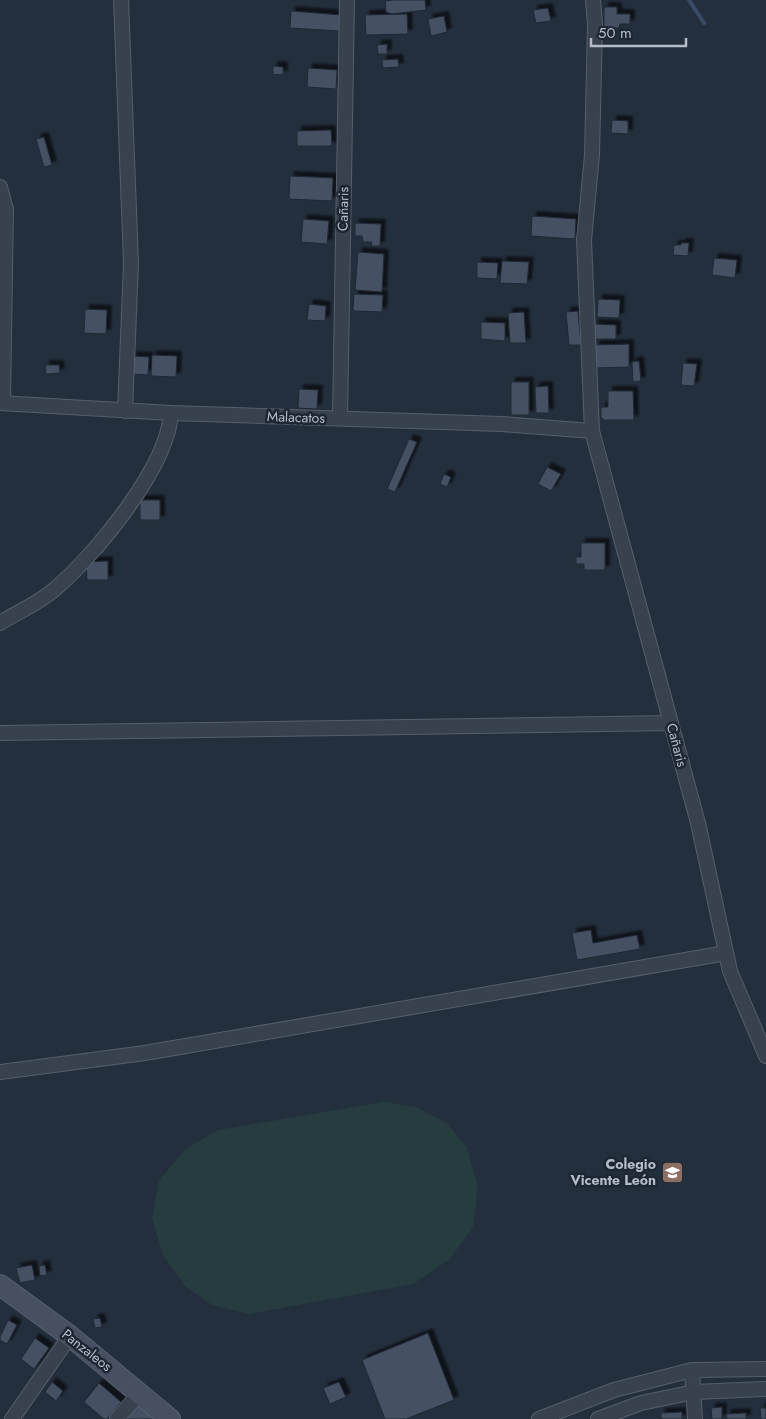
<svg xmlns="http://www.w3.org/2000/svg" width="766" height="1419" font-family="Jost,sans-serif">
  <defs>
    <filter id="shadow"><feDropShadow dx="4.5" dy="-4.5" stdDeviation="1" flood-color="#0009"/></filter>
  </defs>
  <rect width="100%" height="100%" fill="#242f3e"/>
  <path fill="#263c3f" d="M 384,1102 L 416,1107 L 448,1124 L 467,1148 L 478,1187 L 473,1227 L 450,1259 L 413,1284 L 248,1314 L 212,1305 L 185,1286 L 163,1255 L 152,1218 L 159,1181 L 185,1149 L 218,1130 Z"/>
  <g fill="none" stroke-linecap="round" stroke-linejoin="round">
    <path stroke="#394c67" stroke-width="4" d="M 689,0 L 704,23"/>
  </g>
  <path fill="#455162" stroke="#1f2835" filter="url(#shadow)" d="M 392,0 L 425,0 L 426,10 L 392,14 L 386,12 L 385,1 Z
    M 604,7 L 617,7 L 617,14 L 630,14 L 630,24 L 620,24 L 619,28 L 604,28 Z
    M 548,8 L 551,21 L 536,23 L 533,10 Z
    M 291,11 L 341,15 L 340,31 L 290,28 Z
    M 407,14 L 408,34 L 366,35 L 365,15 Z
    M 444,16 L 447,32 L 431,36 L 428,19 Z
    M 387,44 L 387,54 L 378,54 L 377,45 Z
    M 398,59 L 399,67 L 383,68 L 382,60 Z
    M 273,66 L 283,67 L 283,75 L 273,74 Z
    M 308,68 L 337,70 L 336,89 L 307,87 Z
    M 612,120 L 628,121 L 628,134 L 611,133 Z
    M 331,130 L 332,146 L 297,146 L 297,131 Z
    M 44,137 L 52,165 L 44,167 L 36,139 Z
    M 290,176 L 333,178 L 332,201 L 289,199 Z
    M 532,216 L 576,219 L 575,239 L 531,236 Z
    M 303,219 L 329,221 L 327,244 L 301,242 Z
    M 355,223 L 381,224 L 380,246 L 371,246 L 372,242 L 363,242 L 362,236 L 355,236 Z
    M 681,243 L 689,243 L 688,256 L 673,255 L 674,245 L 681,245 Z
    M 358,252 L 384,254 L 382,292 L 355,290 Z
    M 714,258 L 737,260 L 735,278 L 712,275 Z
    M 502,261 L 529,262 L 527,284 L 500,283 Z
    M 477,262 L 498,263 L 497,279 L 477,278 Z
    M 354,294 L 383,295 L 382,312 L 353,311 Z
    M 598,299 L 620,300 L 619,318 L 597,317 Z
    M 309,304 L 326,306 L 325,321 L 307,320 Z
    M 85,309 L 107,310 L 106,334 L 84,333 Z
    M 578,311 L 581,345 L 569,345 L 566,312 Z
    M 524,312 L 526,343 L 510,343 L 508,313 Z
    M 481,322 L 505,323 L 505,341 L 481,339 Z
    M 594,324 L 616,325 L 616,339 L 594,339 Z
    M 629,344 L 629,367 L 596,368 L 595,345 Z
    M 152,355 L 177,356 L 176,377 L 151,376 Z
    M 132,356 L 149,357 L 148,375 L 132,374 Z
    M 639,361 L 641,381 L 633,382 L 632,362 Z
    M 683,363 L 697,364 L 694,386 L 681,385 Z
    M 45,365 L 59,365 L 60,373 L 46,374 Z
    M 511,382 L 529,382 L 529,415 L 511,415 Z
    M 548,386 L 549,413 L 536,413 L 535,387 Z
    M 299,389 L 318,390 L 317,409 L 298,408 Z
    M 608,391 L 633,391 L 634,420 L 604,420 L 601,417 L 601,407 L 608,407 Z
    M 409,439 L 417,442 L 395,492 L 387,489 Z
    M 547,467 L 561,474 L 551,491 L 538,484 Z
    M 444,474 L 451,477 L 447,487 L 440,484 Z
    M 140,500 L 160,500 L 160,520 L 140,520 Z
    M 581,543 L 605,543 L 605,570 L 584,570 L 584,564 L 576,564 L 576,557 L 581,557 Z
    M 108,561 L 108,580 L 87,580 L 86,562 Z
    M 591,930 L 593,943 L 637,935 L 640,949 L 577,960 L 572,933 Z
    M 32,1265 L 35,1280 L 20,1283 L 16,1268 Z
    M 45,1265 L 47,1275 L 40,1276 L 39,1266 Z
    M 100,1318 L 102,1327 L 95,1328 L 93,1319 Z
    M 8,1320 L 17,1325 L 7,1344 L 0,1340 L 0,1337 Z
    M 428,1333 L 454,1400 L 406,1419 L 385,1419 L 362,1360 Z
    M 35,1338 L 49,1348 L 34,1369 L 21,1359 Z
    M 52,1382 L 63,1391 L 56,1401 L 45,1392 Z
    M 339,1382 L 346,1397 L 330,1404 L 323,1388 Z
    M 99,1383 L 121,1402 L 107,1419 L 104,1419 L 84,1402 Z
    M 137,1403 L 156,1419 L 124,1419 Z
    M 722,1407 L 722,1419 L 712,1419 L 711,1408 Z
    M 760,1408 L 766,1408 L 766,1419 L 761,1419 Z
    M 682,1412 L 682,1419 L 661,1419 L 661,1413 Z
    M 746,1413 L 746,1419 L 727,1419 L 726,1414 Z"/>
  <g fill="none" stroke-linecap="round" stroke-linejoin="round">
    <defs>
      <path id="street" d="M 121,0 L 131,263 L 125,411
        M 593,0 L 595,24 L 592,155 L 584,240 L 592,431 L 698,823 L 730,971 L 766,1056
        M 0,187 L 6,209 L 3,403
        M 0,403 L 171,413 L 502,424 L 592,431
        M 340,419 L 347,0
        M 0,623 C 18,612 39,603 55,589 C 95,555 168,467 171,413
        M 0,733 L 671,723
        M 0,1072 L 145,1053 L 726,953
        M 692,1370 L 695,1419
        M 12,1419 L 70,1336
        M 117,1419 L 140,1393
        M 539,1419 L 614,1390 L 692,1370 L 766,1369
        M 598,1419 L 641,1403 L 694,1392 L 766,1389"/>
      <path id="secondary" d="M 0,1285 L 70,1336 L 170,1419"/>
    </defs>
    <use href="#street" stroke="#565f6c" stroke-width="16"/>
    <use href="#secondary" stroke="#565f6c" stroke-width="22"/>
    <use href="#street" stroke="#38414e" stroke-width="14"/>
    <use href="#secondary" stroke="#465061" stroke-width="20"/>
  </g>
  <defs>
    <symbol id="school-square" viewBox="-11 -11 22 22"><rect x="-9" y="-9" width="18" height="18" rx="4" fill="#8d6e63" stroke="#1d2633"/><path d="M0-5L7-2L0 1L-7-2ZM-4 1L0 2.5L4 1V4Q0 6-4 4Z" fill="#fff"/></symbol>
  </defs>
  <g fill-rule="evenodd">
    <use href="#school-square" x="660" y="1160" width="25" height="25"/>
  </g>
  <g text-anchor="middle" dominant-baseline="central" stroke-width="5" stroke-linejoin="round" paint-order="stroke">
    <g font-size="14" fill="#b4bcc9" stroke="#1d2633">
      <text transform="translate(343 209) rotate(-89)">Cañaris</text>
      <text transform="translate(296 417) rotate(2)">Malacatos</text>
      <text transform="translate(677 745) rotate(75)">Cañaris</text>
      <text transform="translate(87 1350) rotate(38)">Panzaleos</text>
    </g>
    <g font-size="14" font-weight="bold" fill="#b4bcc9" stroke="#1d2633" text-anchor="end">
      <text x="656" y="1164">Colegio<tspan x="656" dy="16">Vicente León</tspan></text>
    </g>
  </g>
  <path d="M591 38v8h95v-8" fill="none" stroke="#b4bcc9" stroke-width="2.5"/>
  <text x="598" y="38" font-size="15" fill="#b4bcc9" stroke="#1d2633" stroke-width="4" paint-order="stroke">50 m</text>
</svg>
